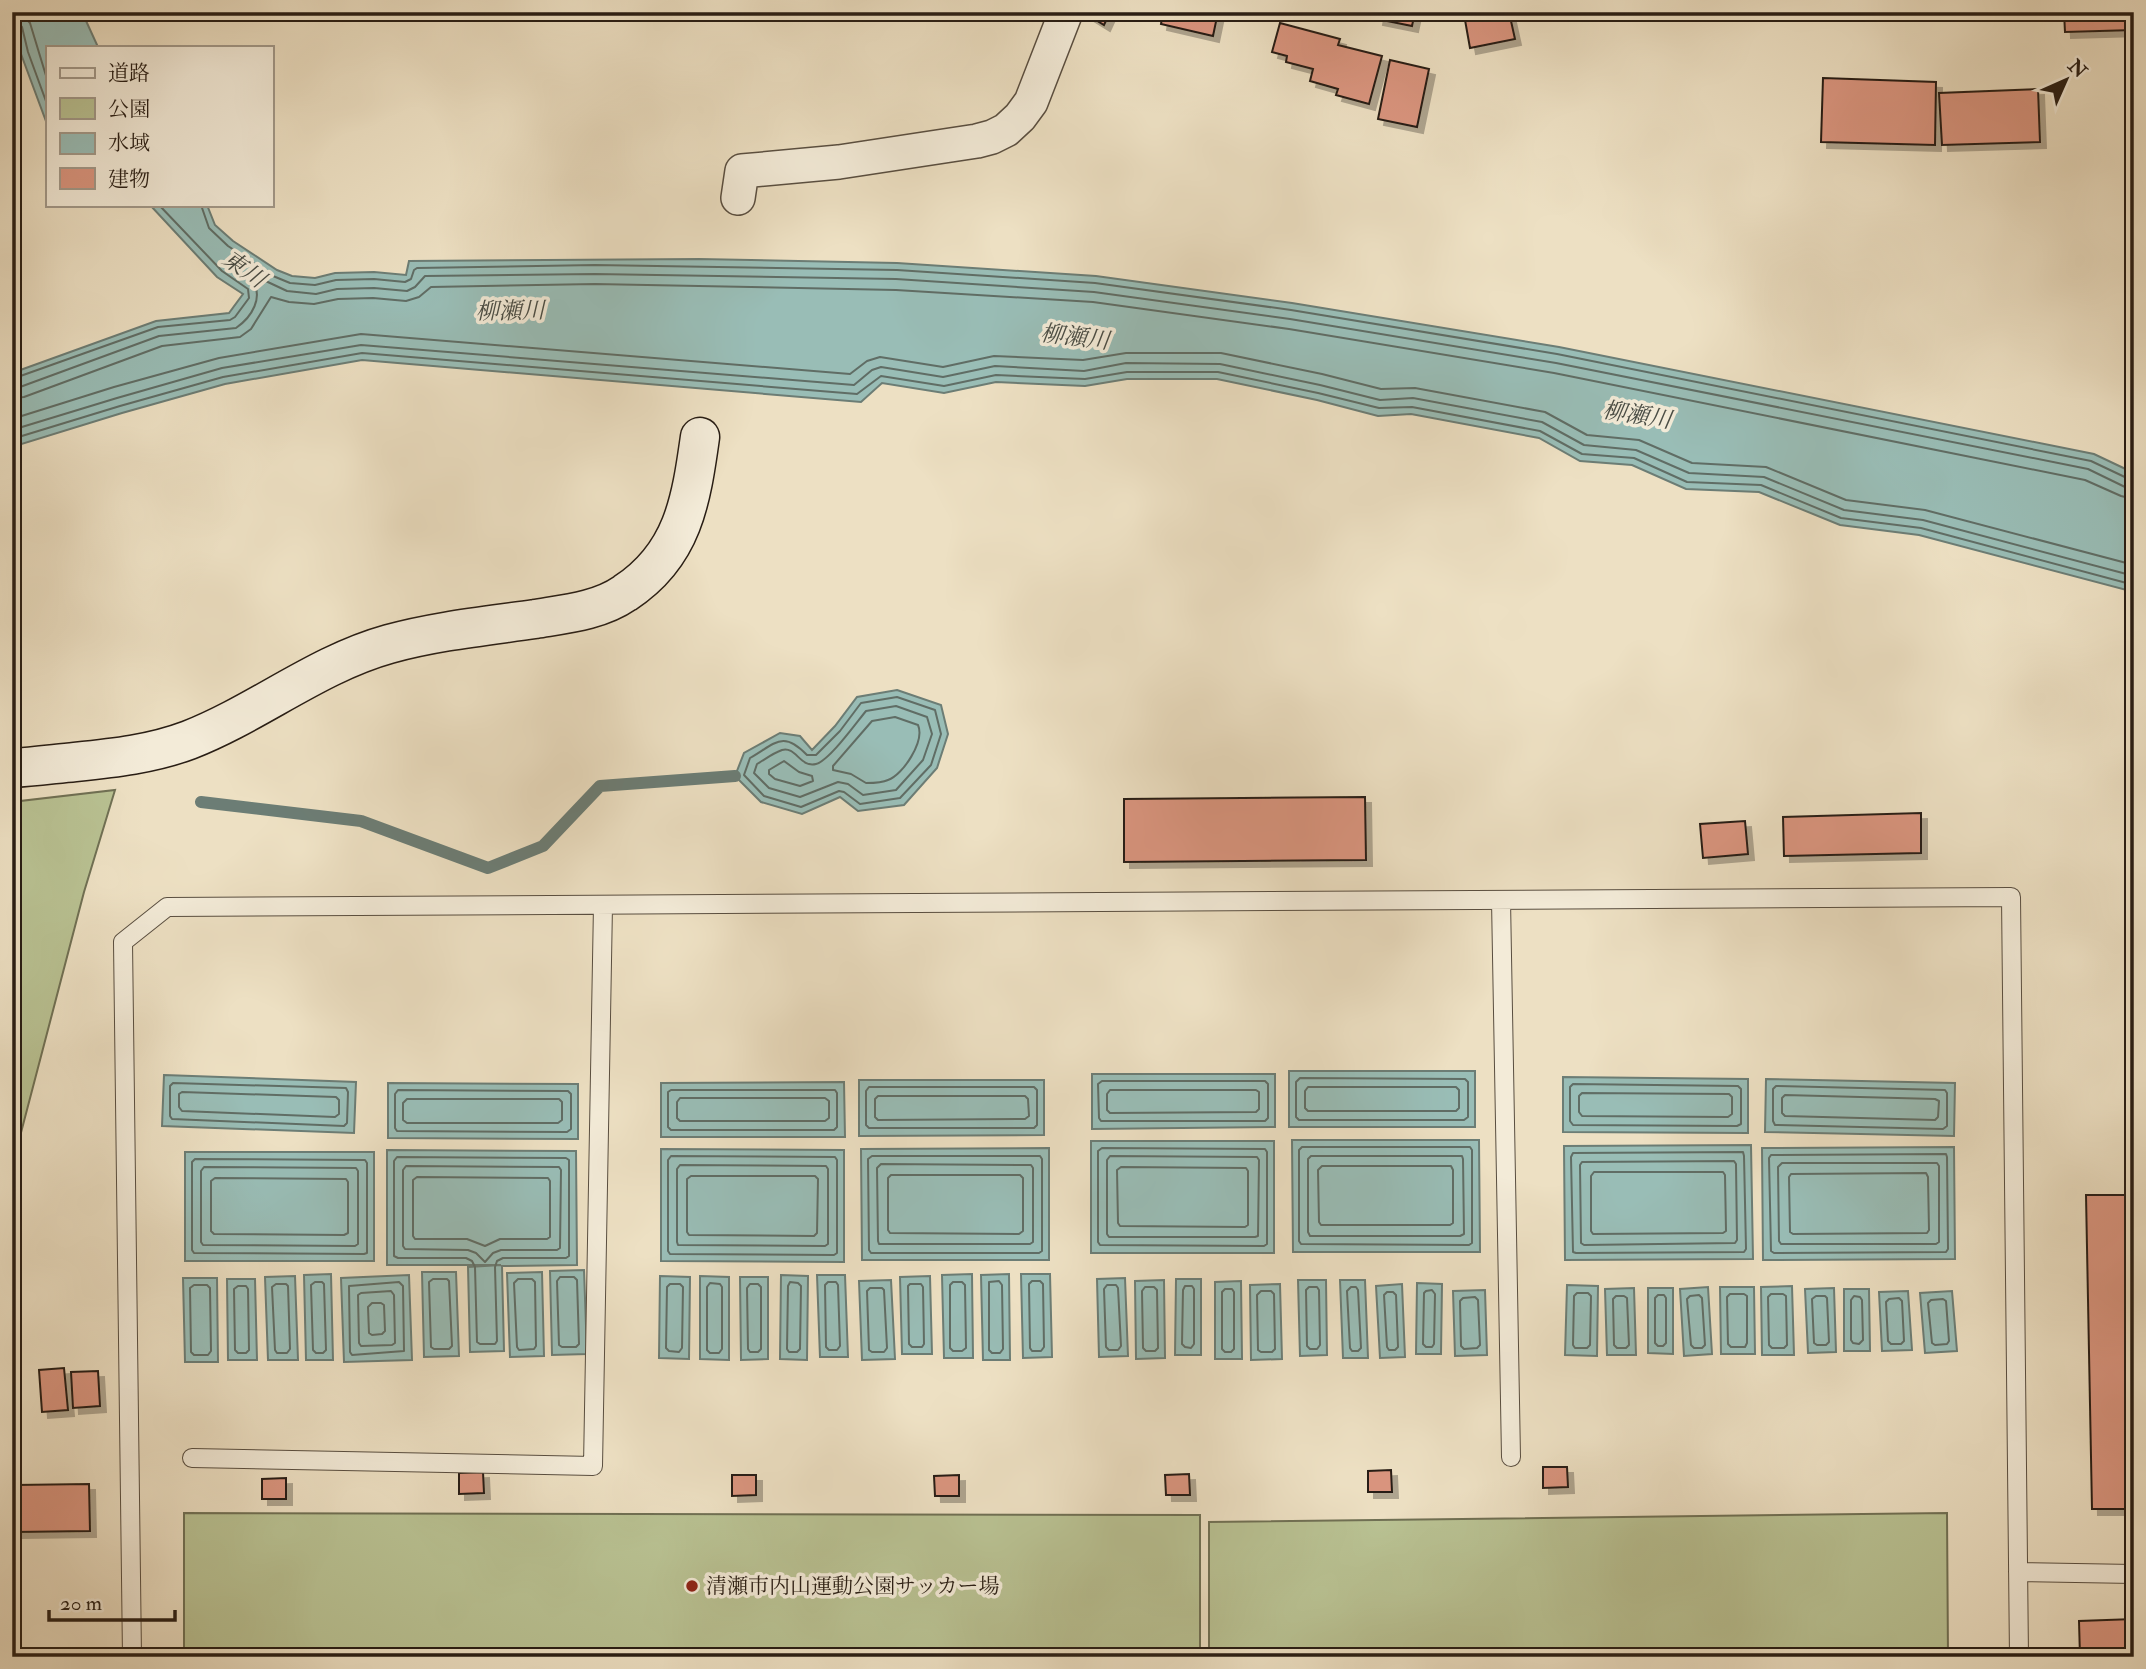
<svg xmlns="http://www.w3.org/2000/svg" width="2146" height="1669" font-family="'IM FELL Double Pica','Noto Serif JP',serif">
  <defs>
    <filter id="shadow"><feDropShadow dx="6" dy="6" stdDeviation="0" flood-color="#0004"/></filter>
  </defs>
  <rect width="100%" height="100%" fill="#ede0c3"/>
  <filter id="stains"><feTurbulence type="fractalNoise" baseFrequency=".00286" numOctaves="4"/><feColorMatrix values="0 0 0 0 .2 0 0 0 0 .09 0 0 0 0 .02 0 0 0 .5 -.17"/></filter>
  <radialGradient id="worn" r=".72"><stop offset=".6" stop-color="#630" stop-opacity="0"/><stop offset="1" stop-color="#630" stop-opacity=".3"/></radialGradient>
  <path fill="#b9c293" stroke="#707054" stroke-width="2" d="M 115,790 L 84,892 L 12,1167 L 12,802 Z
    M 184,1513 L 1200,1515 L 1200,1657 L 184,1657 Z
    M 1947,1513 L 1948,1657 L 1209,1657 L 1209,1522 Z"/>
  <path fill="#99bdb6" stroke="#6c7d75" stroke-width="2" d="M 12,12 L 82,12 L 98,47 L 47,47 L 47,124 L 21,54 Z
    M 150,205 L 207,205 L 215,225 L 233,241 L 277,270 L 292,276 L 315,278 L 335,273 L 374,272 L 406,275 L 409,261 L 699,259 L 897,263 L 1096,276 L 1292,303 L 1559,347 L 2094,454 L 2134,473 L 2134,592 L 1919,535 L 1840,525 L 1759,492 L 1686,489 L 1632,465 L 1580,461 L 1539,438 L 1411,414 L 1378,416 L 1317,400 L 1217,379 L 1127,379 L 1085,386 L 996,382 L 944,393 L 882,383 L 861,402 L 362,360 L 225,384 L 122,413 L 12,447 L 12,373 L 156,321 L 229,313 L 243,294 L 217,277 Z
    M 897,690 L 941,705 L 948,734 L 937,768 L 904,805 L 858,811 L 840,797 L 802,814 L 761,802 L 735,776 L 744,753 L 780,733 L 800,736 L 812,750 L 835,726 L 857,697 Z
    M 1289,1071 L 1475,1071 L 1475,1127 L 1289,1127 Z
    M 1092,1074 L 1275,1074 L 1275,1127 L 1092,1129 Z
    M 164,1075 L 356,1082 L 354,1133 L 162,1126 Z
    M 1563,1077 L 1748,1079 L 1748,1133 L 1563,1132 Z
    M 1766,1079 L 1955,1083 L 1954,1136 L 1765,1132 Z
    M 859,1080 L 1044,1080 L 1044,1135 L 859,1136 Z
    M 844,1082 L 845,1137 L 661,1137 L 661,1083 Z
    M 388,1083 L 578,1084 L 578,1139 L 388,1138 Z
    M 1292,1140 L 1479,1140 L 1480,1252 L 1293,1252 Z
    M 1091,1141 L 1274,1141 L 1274,1253 L 1091,1253 Z
    M 1751,1145 L 1753,1259 L 1565,1260 L 1564,1146 Z
    M 1954,1147 L 1955,1259 L 1763,1260 L 1762,1148 Z
    M 1049,1148 L 1049,1260 L 862,1260 L 861,1149 Z
    M 661,1149 L 844,1150 L 844,1262 L 661,1261 Z
    M 387,1150 L 576,1151 L 577,1265 L 502,1266 L 504,1351 L 470,1352 L 468,1267 L 501,1265 L 387,1265 Z
    M 185,1152 L 374,1152 L 374,1261 L 185,1261 Z
    M 584,1270 L 587,1354 L 552,1355 L 550,1271 Z
    M 422,1272 L 456,1272 L 459,1356 L 424,1357 Z
    M 542,1272 L 544,1356 L 510,1357 L 507,1273 Z
    M 331,1274 L 333,1360 L 306,1360 L 304,1275 Z
    M 972,1274 L 973,1358 L 944,1358 L 942,1275 Z
    M 1009,1274 L 1010,1360 L 983,1360 L 981,1275 Z
    M 1021,1274 L 1050,1274 L 1052,1357 L 1023,1358 Z
    M 409,1275 L 412,1360 L 344,1362 L 341,1278 Z
    M 781,1275 L 808,1276 L 807,1360 L 780,1359 Z
    M 817,1275 L 845,1275 L 848,1357 L 820,1357 Z
    M 295,1276 L 298,1360 L 268,1360 L 265,1277 Z
    M 660,1276 L 690,1277 L 689,1359 L 659,1358 Z
    M 700,1276 L 729,1277 L 729,1360 L 700,1359 Z
    M 930,1276 L 932,1354 L 902,1354 L 900,1277 Z
    M 740,1277 L 768,1277 L 768,1359 L 741,1360 Z
    M 183,1278 L 217,1278 L 218,1362 L 185,1362 Z
    M 1125,1278 L 1128,1356 L 1099,1357 L 1097,1279 Z
    M 227,1279 L 255,1279 L 257,1360 L 228,1360 Z
    M 1176,1279 L 1201,1279 L 1201,1355 L 1175,1355 Z
    M 891,1280 L 895,1359 L 862,1360 L 859,1281 Z
    M 1164,1280 L 1165,1358 L 1136,1359 L 1135,1281 Z
    M 1298,1280 L 1326,1280 L 1327,1355 L 1300,1356 Z
    M 1340,1280 L 1365,1280 L 1368,1358 L 1343,1358 Z
    M 1241,1281 L 1242,1359 L 1215,1359 L 1215,1282 Z
    M 1417,1283 L 1442,1284 L 1441,1354 L 1416,1354 Z
    M 1280,1284 L 1282,1359 L 1251,1360 L 1250,1285 Z
    M 1402,1284 L 1405,1357 L 1380,1358 L 1376,1286 Z
    M 1567,1285 L 1598,1286 L 1597,1356 L 1565,1355 Z
    M 1792,1286 L 1794,1355 L 1762,1355 L 1761,1287 Z
    M 1708,1287 L 1712,1354 L 1684,1356 L 1680,1289 Z
    M 1720,1287 L 1754,1287 L 1755,1354 L 1721,1354 Z
    M 1634,1288 L 1636,1355 L 1607,1355 L 1605,1289 Z
    M 1648,1288 L 1673,1288 L 1673,1354 L 1648,1353 Z
    M 1834,1288 L 1836,1352 L 1808,1353 L 1805,1289 Z
    M 1844,1289 L 1869,1289 L 1870,1351 L 1844,1351 Z
    M 1485,1290 L 1487,1355 L 1455,1356 L 1453,1291 Z
    M 1908,1291 L 1912,1350 L 1882,1351 L 1879,1292 Z
    M 1952,1291 L 1957,1351 L 1925,1353 L 1920,1293 Z"/>
  <g fill="none" stroke-linecap="round" stroke-linejoin="round">
    <path stroke="#606d65" stroke-width="2" d="M 12,13 L 23,15 L 30,23 L 47,79
      M 12,22 L 18,23 L 22,27 L 28,52 L 47,104
      M 201,205 L 209,228 L 228,246 L 273,276 L 290,283 L 315,285 L 336,280 L 374,279 L 405,282 L 411,279 L 414,270 L 417,268 L 595,265 L 897,270 L 1095,283 L 1291,310 L 1557,354 L 2091,461 L 2129,479 L 2134,479
      M 12,379 L 158,327 L 230,320 L 235,317 L 249,298 L 248,289 L 222,271 L 159,205
      M 12,388 L 20,387 L 159,336 L 236,328 C 252,317 264,297 252,280 L 255,276 L 287,291 L 316,294 L 337,289 L 374,288 L 407,291 L 415,287 L 425,276 L 595,274 L 896,279 L 1094,292 L 1290,319 L 1556,363 L 2088,469 L 2125,487 L 2134,488
      M 12,398 L 24,397 L 162,346 L 240,337 L 251,329 L 271,297 L 289,302 L 314,304 L 338,299 L 373,298 L 406,301 L 419,297 L 431,287 L 595,284 L 896,290 L 1093,302 L 1289,329 L 1554,373 L 2085,480 L 2121,496 L 2134,499
      M 12,419 L 114,387 L 219,358 L 361,334 L 850,374 L 867,361 L 880,357 L 943,367 L 994,356 L 1083,360 L 1126,353 L 1221,353 L 1322,374 L 1381,389 L 1415,388 L 1545,412 L 1587,435 L 1639,440 L 1692,463 L 1766,467 L 1846,500 L 1925,510 L 2134,565
      M 12,430 L 117,398 L 222,368 L 361,345 L 854,385 L 872,370 L 881,367 L 943,377 L 995,366 L 1084,371 L 1126,363 L 1220,364 L 1320,385 L 1380,400 L 1413,398 L 1542,422 L 1584,445 L 1636,450 L 1689,473 L 1764,477 L 1844,510 L 1923,520 L 2134,576
      M 12,439 L 120,406 L 223,377 L 362,353 L 857,394 L 881,376 L 944,386 L 996,375 L 1085,379 L 1127,372 L 1218,372 L 1318,393 L 1379,408 L 1412,407 L 1540,431 L 1582,454 L 1634,458 L 1687,482 L 1761,485 L 1841,518 L 1921,528 L 2134,585
      M 897,697 L 935,710 L 941,734 L 931,765 L 900,798 L 860,804 L 844,792 L 839,791 L 801,807 L 764,796 L 744,775 L 750,758 C 776,743 783,730 807,755 L 816,755 L 840,731 L 861,703 Z
      M 896,706 L 927,717 L 932,734 L 923,760 L 896,790 L 863,795 L 848,784 L 838,782 L 800,797 L 769,788 L 754,773 L 757,764 C 764,760 773,753 782,750 C 796,746 800,768 816,764 C 829,761 856,723 866,711 Z
      M 895,717 L 918,725 C 925,741 903,775 888,780 C 882,783 873,783 866,783 L 851,774 L 833,770 L 833,766 L 872,721 Z
      M 784,761 L 799,772 L 812,776 L 813,781 L 800,786 L 775,779 L 769,774 L 769,770 Z
      M 1300,1078 L 1465,1079 L 1468,1082 L 1468,1117 L 1464,1120 L 1299,1120 L 1296,1117 L 1296,1082 Z
      M 1102,1081 L 1265,1081 L 1268,1084 L 1268,1118 L 1265,1121 L 1101,1121 L 1099,1118 L 1098,1084 Z
      M 173,1083 L 346,1088 L 348,1092 L 347,1123 L 344,1126 L 172,1119 L 170,1116 L 170,1086 Z
      M 1573,1084 L 1738,1086 L 1741,1089 L 1741,1124 L 1737,1126 L 1573,1125 L 1570,1121 L 1570,1087 Z
      M 1776,1086 L 1945,1090 L 1947,1093 L 1947,1126 L 1943,1129 L 1775,1125 L 1773,1121 L 1773,1089 Z
      M 869,1087 L 1034,1087 L 1037,1090 L 1037,1125 L 1034,1128 L 869,1128 L 866,1125 L 866,1091 Z
      M 1308,1087 L 1456,1087 L 1459,1090 L 1459,1108 L 1456,1111 L 1308,1111 L 1305,1108 L 1305,1091 Z
      M 398,1090 L 568,1091 L 571,1094 L 571,1129 L 567,1132 L 397,1131 L 395,1128 L 395,1094 Z
      M 671,1090 L 835,1090 L 837,1093 L 837,1127 L 834,1130 L 671,1130 L 668,1127 L 668,1092 Z
      M 1110,1090 L 1256,1090 L 1259,1092 L 1259,1109 L 1256,1112 L 1110,1113 L 1107,1110 L 1107,1094 Z
      M 182,1092 L 336,1097 L 339,1100 L 339,1114 L 335,1117 L 182,1111 L 179,1107 L 179,1094 Z
      M 1582,1093 L 1729,1094 L 1732,1097 L 1732,1114 L 1728,1117 L 1582,1116 L 1579,1112 L 1579,1096 Z
      M 1785,1095 L 1935,1099 L 1939,1101 L 1938,1117 L 1935,1120 L 1785,1116 L 1782,1113 L 1782,1098 Z
      M 878,1096 L 1025,1096 L 1028,1099 L 1029,1116 L 1025,1119 L 878,1120 L 875,1117 L 875,1099 Z
      M 680,1098 L 825,1098 L 829,1101 L 829,1118 L 825,1121 L 680,1121 L 677,1118 L 677,1102 Z
      M 407,1099 L 559,1099 L 562,1102 L 562,1120 L 558,1123 L 407,1123 L 403,1120 L 403,1103 Z
      M 1302,1147 L 1470,1147 L 1472,1150 L 1472,1243 L 1469,1245 L 1301,1244 L 1299,1241 L 1299,1150 Z
      M 1102,1148 L 1265,1149 L 1267,1152 L 1267,1244 L 1264,1246 L 1100,1245 L 1098,1242 L 1098,1151 Z
      M 1743,1152 L 1744,1156 L 1746,1249 L 1744,1252 L 1576,1253 L 1573,1252 L 1571,1157 L 1573,1153 Z
      M 1946,1154 L 1947,1157 L 1948,1249 L 1946,1252 L 1774,1253 L 1771,1251 L 1769,1158 L 1771,1155 Z
      M 671,1156 L 835,1157 L 837,1160 L 837,1253 L 834,1255 L 670,1254 L 668,1251 L 668,1160 Z
      M 872,1156 L 1040,1156 L 1042,1159 L 1042,1251 L 1039,1253 L 871,1253 L 869,1250 L 868,1159 Z
      M 1110,1156 L 1257,1157 L 1259,1160 L 1258,1236 L 1255,1237 L 1109,1237 L 1107,1234 L 1107,1160 Z
      M 1311,1156 L 1462,1156 L 1463,1159 L 1464,1234 L 1460,1236 L 1310,1236 L 1308,1232 L 1308,1159 Z
      M 397,1157 L 566,1158 L 569,1160 L 569,1256 L 566,1258 L 503,1258 L 497,1261 L 495,1267 L 497,1341 L 495,1344 L 480,1344 L 477,1342 L 475,1267 L 472,1261 L 466,1258 L 398,1258 L 394,1256 L 394,1161 Z
      M 195,1159 L 365,1160 L 367,1163 L 367,1253 L 364,1254 L 194,1253 L 192,1250 L 192,1162 Z
      M 1734,1161 L 1736,1164 L 1737,1240 L 1735,1243 L 1584,1245 L 1581,1243 L 1580,1165 L 1582,1162 Z
      M 1782,1163 L 1937,1163 L 1939,1166 L 1939,1242 L 1936,1244 L 1781,1244 L 1779,1241 L 1778,1167 Z
      M 881,1164 L 1031,1165 L 1033,1168 L 1033,1242 L 1030,1244 L 879,1244 L 878,1241 L 877,1168 Z
      M 680,1165 L 826,1166 L 828,1169 L 828,1244 L 825,1246 L 678,1245 L 677,1242 L 677,1169 Z
      M 406,1166 L 559,1167 L 561,1170 L 560,1248 L 557,1250 L 501,1250 L 493,1253 L 485,1262 L 476,1253 L 468,1250 L 405,1249 L 403,1246 L 403,1170 Z
      M 1322,1166 L 1451,1166 L 1453,1170 L 1453,1223 L 1450,1225 L 1321,1225 L 1319,1222 L 1318,1170 Z
      M 204,1167 L 356,1168 L 358,1171 L 358,1244 L 355,1246 L 203,1245 L 201,1242 L 201,1171 Z
      M 1121,1167 L 1246,1168 L 1248,1171 L 1248,1225 L 1245,1227 L 1120,1226 L 1118,1223 L 1117,1170 Z
      M 1594,1172 L 1723,1172 L 1725,1175 L 1726,1231 L 1723,1233 L 1593,1234 L 1591,1231 L 1591,1176 Z
      M 1926,1173 L 1928,1177 L 1929,1230 L 1927,1233 L 1793,1234 L 1790,1232 L 1789,1177 L 1791,1174 Z
      M 891,1175 L 1020,1175 L 1023,1178 L 1023,1231 L 1019,1234 L 890,1233 L 888,1230 L 888,1178 Z
      M 691,1176 L 815,1176 L 818,1179 L 817,1233 L 814,1236 L 689,1235 L 687,1232 L 687,1179 Z
      M 417,1177 L 548,1178 L 550,1181 L 550,1237 L 547,1239 L 500,1239 L 485,1246 L 467,1239 L 415,1239 L 413,1236 L 413,1180 Z
      M 215,1178 L 346,1179 L 348,1182 L 348,1233 L 344,1235 L 214,1234 L 211,1231 L 211,1181 Z
      M 560,1277 L 574,1277 L 577,1280 L 579,1344 L 576,1347 L 562,1347 L 559,1345 L 557,1281 Z
      M 433,1279 L 447,1279 L 449,1281 L 452,1346 L 449,1349 L 434,1349 L 431,1347 L 429,1282 Z
      M 518,1279 L 532,1279 L 535,1282 L 536,1346 L 534,1349 L 519,1350 L 517,1347 L 514,1283 Z
      M 1032,1281 L 1040,1281 L 1043,1284 L 1044,1347 L 1041,1351 L 1032,1351 L 1030,1348 L 1029,1284 Z
      M 315,1282 L 322,1282 L 324,1284 L 326,1350 L 323,1353 L 316,1353 L 313,1350 L 311,1285 Z
      M 399,1282 L 403,1286 L 404,1351 L 352,1355 L 350,1352 L 349,1286 Z
      M 790,1282 L 798,1283 L 801,1286 L 800,1349 L 797,1352 L 789,1352 L 787,1349 L 788,1286 Z
      M 828,1282 L 836,1282 L 838,1285 L 840,1346 L 837,1350 L 829,1350 L 826,1347 L 825,1285 Z
      M 953,1282 L 962,1282 L 965,1285 L 966,1348 L 962,1351 L 953,1351 L 950,1348 L 950,1285 Z
      M 989,1282 L 999,1281 L 1002,1285 L 1003,1349 L 1000,1353 L 992,1353 L 989,1350 Z
      M 710,1283 L 720,1284 L 722,1287 L 722,1349 L 719,1353 L 710,1353 L 707,1350 L 707,1287 Z
      M 276,1284 L 286,1284 L 288,1286 L 290,1349 L 287,1353 L 277,1353 L 275,1350 L 272,1287 Z
      M 670,1284 L 680,1284 L 683,1287 L 682,1348 L 679,1352 L 669,1351 L 666,1348 L 667,1287 Z
      M 750,1284 L 758,1284 L 761,1287 L 761,1349 L 758,1352 L 750,1352 L 748,1349 L 747,1288 Z
      M 921,1284 L 923,1287 L 924,1344 L 922,1347 L 912,1347 L 909,1344 L 908,1286 L 910,1284 Z
      M 194,1285 L 207,1285 L 210,1288 L 211,1351 L 208,1355 L 194,1355 L 191,1352 L 190,1288 Z
      M 1107,1285 L 1116,1285 L 1118,1288 L 1121,1346 L 1118,1350 L 1109,1350 L 1106,1347 L 1104,1289 Z
      M 238,1286 L 246,1286 L 248,1289 L 249,1350 L 246,1353 L 238,1353 L 235,1350 L 234,1289 Z
      M 1185,1286 L 1192,1286 L 1194,1289 L 1194,1344 L 1191,1348 L 1185,1347 L 1182,1344 L 1183,1290 Z
      M 1145,1287 L 1154,1287 L 1157,1290 L 1158,1348 L 1155,1351 L 1146,1351 L 1143,1348 L 1142,1291 Z
      M 1309,1287 L 1317,1287 L 1319,1290 L 1320,1345 L 1317,1349 L 1310,1349 L 1307,1346 L 1306,1290 Z
      M 1351,1287 L 1356,1287 L 1358,1290 L 1361,1348 L 1358,1351 L 1352,1351 L 1350,1348 L 1347,1291 Z
      M 870,1288 L 882,1288 L 884,1290 L 887,1348 L 884,1352 L 872,1352 L 869,1350 L 867,1291 Z
      M 1225,1289 L 1232,1289 L 1234,1292 L 1234,1349 L 1231,1352 L 1225,1352 L 1222,1349 L 1222,1292 Z
      M 1432,1290 L 1435,1294 L 1434,1344 L 1432,1347 L 1426,1347 L 1423,1344 L 1424,1293 L 1426,1291 Z
      M 391,1291 L 394,1295 L 395,1343 L 392,1345 L 361,1346 L 359,1343 L 358,1295 L 361,1293 Z
      M 1261,1291 L 1271,1291 L 1274,1294 L 1275,1349 L 1272,1352 L 1261,1352 L 1258,1350 L 1257,1295 Z
      M 1387,1292 L 1393,1292 L 1396,1295 L 1398,1347 L 1395,1350 L 1389,1350 L 1387,1347 L 1384,1295 Z
      M 1577,1293 L 1588,1293 L 1591,1296 L 1590,1345 L 1587,1348 L 1575,1348 L 1573,1345 L 1574,1296 Z
      M 1730,1294 L 1744,1294 L 1747,1296 L 1747,1343 L 1745,1347 L 1731,1347 L 1728,1344 L 1727,1297 Z
      M 1771,1294 L 1783,1294 L 1786,1296 L 1787,1345 L 1784,1348 L 1772,1348 L 1769,1345 L 1768,1297 Z
      M 1658,1295 L 1664,1295 L 1666,1298 L 1666,1343 L 1663,1346 L 1658,1346 L 1655,1343 L 1655,1298 Z
      M 1699,1295 L 1702,1298 L 1705,1345 L 1702,1348 L 1694,1348 L 1691,1345 L 1687,1299 L 1690,1296 Z
      M 1616,1296 L 1624,1296 L 1627,1298 L 1629,1345 L 1626,1348 L 1617,1348 L 1614,1345 L 1613,1299 Z
      M 1816,1296 L 1825,1296 L 1827,1298 L 1829,1342 L 1826,1345 L 1817,1345 L 1814,1343 L 1812,1299 Z
      M 1854,1296 L 1860,1297 L 1862,1300 L 1863,1340 L 1859,1344 L 1853,1343 L 1851,1340 L 1851,1300 Z
      M 1475,1297 L 1478,1300 L 1480,1345 L 1477,1348 L 1464,1349 L 1461,1346 L 1460,1301 L 1463,1298 Z
      M 1899,1298 L 1902,1301 L 1904,1341 L 1901,1344 L 1891,1344 L 1888,1341 L 1886,1302 L 1889,1299 Z
      M 1931,1300 L 1943,1299 L 1946,1301 L 1949,1341 L 1947,1344 L 1935,1345 L 1932,1343 L 1928,1303 Z
      M 372,1303 L 381,1303 L 384,1305 L 385,1331 L 382,1334 L 372,1335 L 369,1333 L 368,1307 Z"/>
    <path stroke="#6c7d75" stroke-width="12" d="M 201,802 L 361,821 L 488,868 L 543,846 L 600,786 L 735,776"/>
  </g>
  <path fill="#da957f" stroke="#281d14" stroke-width="2" filter="url(#shadow)" d="M 1083,12 L 1110,12 L 1104,25 Z
    M 1163,12 L 1218,12 L 1213,36 L 1161,24 Z
    M 1372,12 L 1415,12 L 1412,26 L 1377,19 L 1378,14 Z
    M 1504,12 L 1509,12 L 1515,39 L 1470,48 L 1465,20 Z
    M 2064,12 L 2134,12 L 2134,30 L 2065,32 Z
    M 1280,23 L 1340,39 L 1338,45 L 1382,56 L 1369,104 L 1336,95 L 1338,89 L 1310,81 L 1313,69 L 1286,62 L 1287,56 L 1272,52 Z
    M 1390,60 L 1429,69 L 1417,127 L 1378,119 Z
    M 1823,78 L 1936,82 L 1935,145 L 1821,142 Z
    M 2038,89 L 2040,142 L 1942,145 L 1939,93 Z
    M 1365,797 L 1366,860 L 1124,862 L 1124,799 Z
    M 1921,813 L 1921,853 L 1784,856 L 1783,817 Z
    M 1745,821 L 1748,854 L 1703,858 L 1700,824 Z
    M 2086,1195 L 2134,1195 L 2134,1509 L 2092,1509 Z
    M 64,1368 L 68,1410 L 42,1412 L 39,1370 Z
    M 98,1371 L 100,1406 L 73,1408 L 71,1372 Z
    M 1543,1467 L 1567,1467 L 1568,1487 L 1543,1488 Z
    M 1391,1470 L 1392,1492 L 1368,1492 L 1368,1471 Z
    M 483,1472 L 484,1493 L 459,1494 L 459,1473 Z
    M 1189,1474 L 1190,1495 L 1166,1495 L 1165,1475 Z
    M 732,1475 L 756,1475 L 756,1495 L 732,1496 Z
    M 959,1475 L 959,1496 L 935,1496 L 934,1476 Z
    M 286,1478 L 286,1499 L 262,1499 L 262,1479 Z
    M 89,1484 L 90,1531 L 15,1532 L 15,1485 Z
    M 2134,1619 L 2134,1657 L 2080,1657 L 2079,1621 Z"/>
  <g fill="none" stroke-linecap="round" stroke-linejoin="round">
    <defs>
      <path id="lane" d="M 1501,900 L 1511,1457
        M 192,1458 L 593,1466 L 603,905
        M 2018,1572 L 2134,1574
        M 132,1657 L 123,942 L 167,907 L 2011,897 L 2019,1657"/>
      <path id="street" d="M 738,198 L 742,171 L 839,162 L 977,141 L 992,137 L 1006,130 L 1020,117 L 1031,102 L 1066,12"/>
      <path id="secondary" d="M 12,768 C 33,767 54,764 75,762 C 114,758 152,754 189,740 C 258,713 317,664 389,644 C 436,631 486,626 535,619 C 565,614 599,611 625,593 C 683,555 691,501 700,437"/>
    </defs>
    <use href="#lane" stroke="#594e40" stroke-width="20"/>
    <use href="#street" stroke="#594e40" stroke-width="36"/>
    <use href="#secondary" stroke="#281d14" stroke-width="41"/>
    <use href="#lane" stroke="#f3ebd8" stroke-width="18"/>
    <use href="#street" stroke="#f3ebd8" stroke-width="33"/>
    <use href="#secondary" stroke="#f3ebd8" stroke-width="38"/>
  </g>
  <circle fill="#8f2418" stroke="#f3ebd8" stroke-width="2.5" cx="692" cy="1586" r="7"/>
  <g text-anchor="middle" dominant-baseline="central" stroke-width="7" stroke-linejoin="round" paint-order="stroke">
    <g font-size="21" fill="#281d14" stroke="#f3ebd8" text-anchor="start">
      <text x="706" y="1586">清瀬市内山運動公園サッカー場</text>
    </g>
    <g font-size="23" font-style="italic" fill="#4a4d45" stroke="#f3ebd8">
      <text transform="translate(244 269) rotate(35)">東川</text>
      <text transform="translate(510 311) rotate(-1)">柳瀬川</text>
      <text transform="translate(1075 337) rotate(7)">柳瀬川</text>
      <text transform="translate(1637 415) rotate(9)">柳瀬川</text>
    </g>
  </g>
  <rect width="2146" height="1669" fill="none" stroke="#ede0c3" stroke-width="42"/>
  <rect x="14" y="14" width="2118" height="1641" fill="none" stroke="#281d14" stroke-width="3.5"/>
  <rect x="21" y="21" width="2104" height="1627" fill="none" stroke="#281d14" stroke-width="2"/>
  <rect x="46" y="46" width="228" height="161" fill="#f3ebd8" stroke="#a2998a" stroke-width="2"/>
  <rect x="60" y="68" width="35" height="10" fill="#f3ebd8" stroke="#a2998a" stroke-width="2"/>
  <text x="108" y="80" font-size="21" fill="#281d14">道路</text>
  <rect x="60" y="98" width="35" height="21" fill="#b9c293" stroke="#a2998a" stroke-width="2"/>
  <text x="108" y="116" font-size="21" fill="#281d14">公園</text>
  <rect x="60" y="133" width="35" height="21" fill="#99bdb6" stroke="#a2998a" stroke-width="2"/>
  <text x="108" y="150" font-size="21" fill="#281d14">水域</text>
  <rect x="60" y="168" width="35" height="21" fill="#da957f" stroke="#a2998a" stroke-width="2"/>
  <text x="108" y="186" font-size="21" fill="#281d14">建物</text>
  <g transform="translate(2066 80) rotate(45)" stroke="#f3ebd8" stroke-width="5" paint-order="stroke">
  <path d="M0-5L12 26L0 18L-12 26Z" fill="#281d14"/>
  <text y="-10" font-size="19" font-weight="bold" text-anchor="middle" fill="#281d14">N</text>
  </g>
  <path d="M49 1610v10h126v-10" fill="none" stroke="#281d14" stroke-width="3.5"/>
  <text x="60" y="1610" font-size="21" fill="#281d14" stroke="#f3ebd8" stroke-width="5" paint-order="stroke">20 m</text>
  <rect width="100%" height="100%" filter="url(#stains)"/>
  <rect width="100%" height="100%" fill="url(#worn)"/>
</svg>
